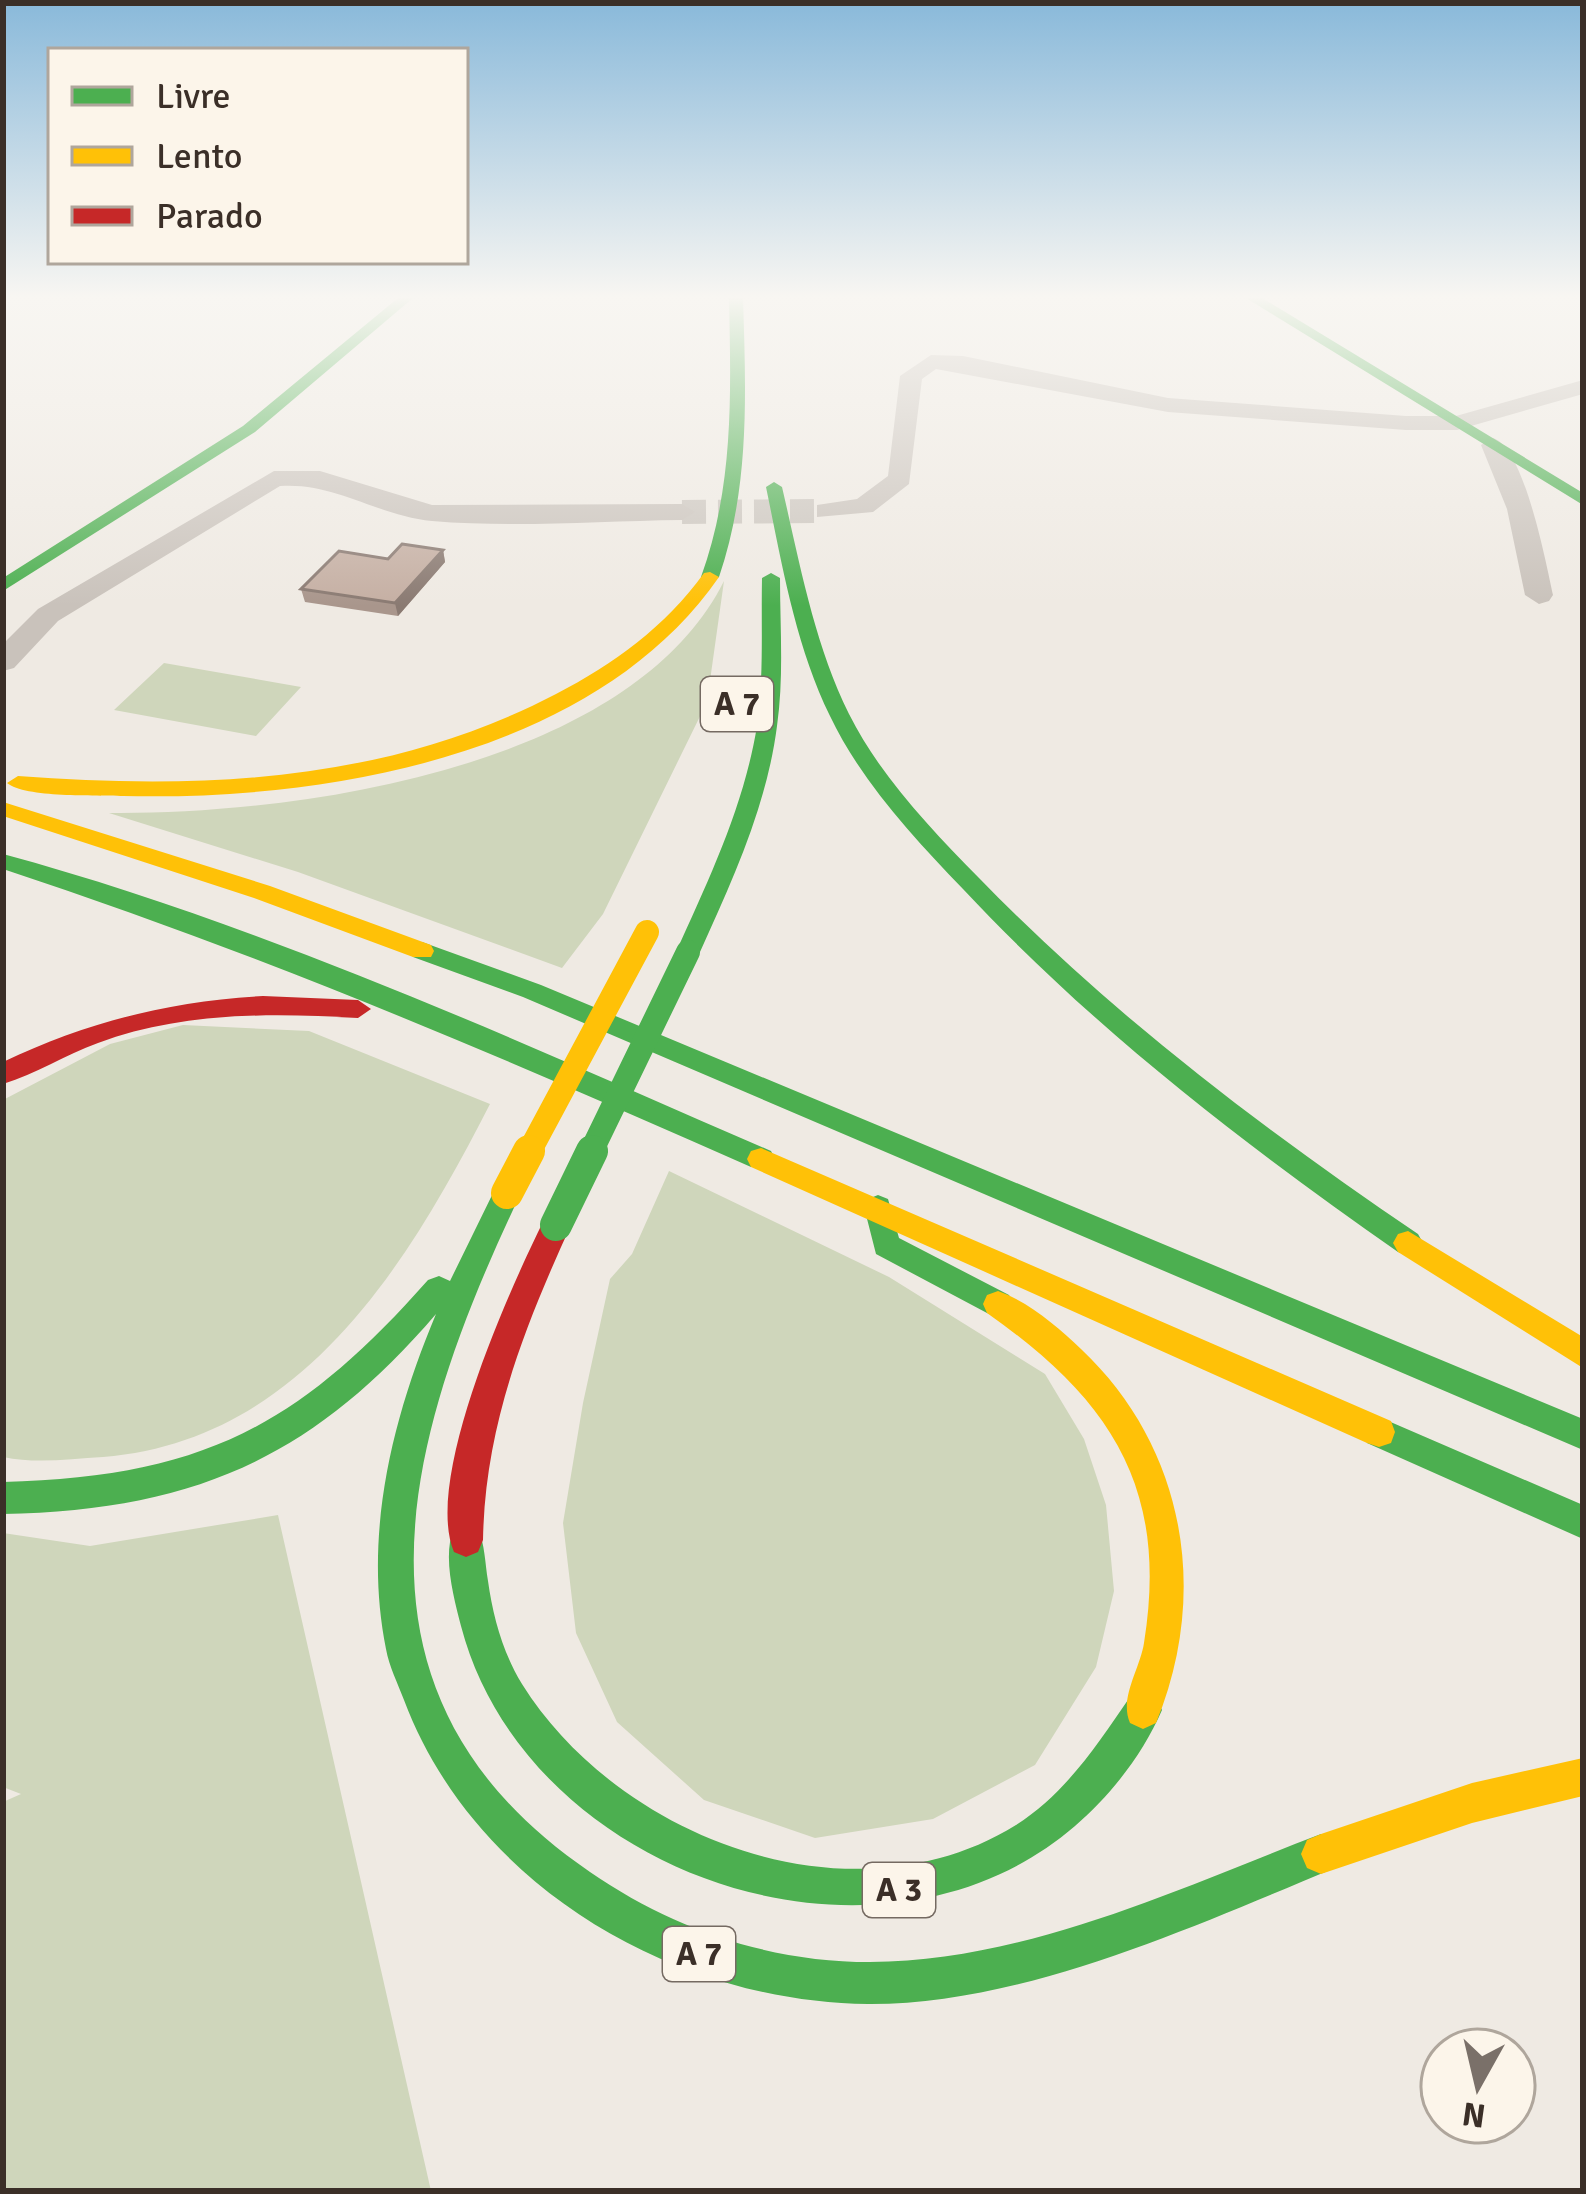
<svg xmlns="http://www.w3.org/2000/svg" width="1586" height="2194" font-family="Signika,sans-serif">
  <rect width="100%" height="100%" fill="#efeae3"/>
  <path fill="#cfd6bb" d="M 724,581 L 707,702 L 603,914 L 562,968 L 298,872 L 109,813 C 297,815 631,768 724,581 Z
    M 164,663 L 301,687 L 256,736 L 114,710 Z
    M 183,1025 L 309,1031 L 490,1104 C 408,1264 302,1441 103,1457 C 69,1459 36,1464 3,1457 L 3,1100 L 110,1044 Z
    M 669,1171 L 889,1277 L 1045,1374 L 1084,1439 L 1106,1505 L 1114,1591 L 1096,1667 L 1035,1765 L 933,1819 L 815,1838 L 704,1800 L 617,1722 L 576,1633 L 563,1523 L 583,1403 L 610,1279 L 632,1254 Z
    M 278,1515 L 431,2191 L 3,2191 L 3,1802 L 21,1794 L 3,1787 L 3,1533 L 90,1546 Z"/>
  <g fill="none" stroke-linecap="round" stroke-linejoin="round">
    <path stroke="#cbc5be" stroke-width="24" stroke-dasharray="24 12" stroke-linecap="butt" d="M 682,512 L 826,511"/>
    <path fill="#c9c2bb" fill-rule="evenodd" d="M 931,355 L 963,356 L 1168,398 L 1406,416 L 1456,416 L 1583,380 L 1583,394 L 1457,430 L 1406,430 L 1168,412 L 936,369 L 922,379 L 909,484 L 873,512 L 817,517 L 817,505 L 857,499 L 888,476 L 900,376 Z
      M 1493,438 C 1524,447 1546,563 1553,595 L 1549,601 L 1539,604 L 1525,595 L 1507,509 L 1481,445 Z
      M 274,471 L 320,471 L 432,505 L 682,504 L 695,512 L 682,520 C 599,521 515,528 432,521 C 378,516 335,482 280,486 L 58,621 L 14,668 L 3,671 L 3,644 L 38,609 Z"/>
    <path fill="#4caf50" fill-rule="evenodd" d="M 398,298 L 413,298 L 255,432 L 3,591 L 3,578 L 243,426 Z
      M 729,298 L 743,298 C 746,394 750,486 719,577 L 710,582 L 701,577 C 734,486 731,394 729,298 Z
      M 1246,298 L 1262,298 L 1583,493 L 1583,505 Z
      M 774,482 L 782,487 C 800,564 814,643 849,714 C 880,776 931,829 979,878 C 1112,1015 1262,1128 1418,1234 L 1423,1243 L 1418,1252 L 1408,1255 L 1398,1252 C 1242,1143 1093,1028 963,889 C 913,837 861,781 830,716 C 795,644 782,564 766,487 Z
      M 771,573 L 780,578 C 780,627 784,677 777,726 C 767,805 733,879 700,952 L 688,961 L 676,952 C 709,879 744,806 757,726 C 764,677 761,627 762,578 Z
      M 3,854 C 265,925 522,1043 771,1151 L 775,1159 L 771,1167 L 751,1167 C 505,1058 259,953 3,869 Z
      M 422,942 L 541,985 L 1583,1419 L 1583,1450 L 523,997 L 413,957 L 410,951 L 413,945 Z
      M 507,1181 L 517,1185 L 521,1193 C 406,1434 327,1693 590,1872 C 673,1929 768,1962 870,1962 C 1027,1961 1177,1889 1321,1834 L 1335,1840 L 1341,1854 L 1335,1868 C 1194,1926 1023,2005 868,2004 C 674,2002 474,1886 404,1700 C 398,1684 389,1666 386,1649 C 363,1535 392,1419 436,1314 C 312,1459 192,1510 3,1514 L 3,1482 C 201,1477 298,1427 428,1280 L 439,1276 L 450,1281 L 497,1185 Z
      M 878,1195 L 888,1199 L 899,1238 L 1009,1295 L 1013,1304 L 1009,1313 L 998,1317 L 987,1313 L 876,1254 L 864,1207 L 868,1199 Z
      M 1379,1417 L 1583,1505 L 1583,1539 L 1367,1443 L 1363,1432 L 1367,1421 Z
      M 466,1523 L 478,1528 C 485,1545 485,1563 488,1581 C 493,1617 503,1653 522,1684 C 619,1839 852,1927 1016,1825 C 1066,1793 1097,1745 1130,1697 L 1143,1691 L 1156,1697 L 1162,1710 C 1143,1754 1111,1795 1075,1826 C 878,1996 526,1875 461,1626 C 454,1598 442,1556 454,1528 Z"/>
    <path fill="#ffc107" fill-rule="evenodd" d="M 710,572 L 719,577 C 595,756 326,801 123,796 C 97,795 25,798 7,783 L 18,776 C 205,790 387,782 556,694 C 614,664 665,627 704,573 Z
      M 3,802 L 270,886 L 431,945 L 434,951 L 431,957 L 413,957 L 254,898 L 3,816 Z
      M 761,1148 L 1391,1421 L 1395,1432 L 1391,1443 L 1379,1447 L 1367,1443 L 751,1167 L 747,1159 L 751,1151 Z
      M 1408,1231 L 1583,1337 L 1583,1368 L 1398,1252 L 1393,1243 L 1398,1234 Z
      M 998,1291 C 1029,1302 1058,1327 1081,1349 C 1185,1447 1210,1592 1156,1723 L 1143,1729 L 1130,1723 C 1119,1698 1140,1669 1144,1643 C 1169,1488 1111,1400 987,1313 L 983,1304 L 987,1295 Z
      M 1583,1758 L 1583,1796 L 1472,1823 L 1321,1874 L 1307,1868 L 1301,1854 L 1307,1840 L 1321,1834 L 1472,1783 Z"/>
    <path fill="#c62828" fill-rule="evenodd" d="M 263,996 L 358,1000 L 371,1009 L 358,1018 C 270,1013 181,1012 98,1043 C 65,1055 36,1074 3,1084 L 3,1062 C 87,1022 170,1001 263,996 Z
      M 556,1213 L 566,1216 L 571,1225 C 524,1328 485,1426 483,1540 L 478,1552 L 466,1557 L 454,1552 C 423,1479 511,1286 546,1216 Z"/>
    <path stroke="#4caf50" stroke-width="24" d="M 590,1154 L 688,952"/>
    <path stroke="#4caf50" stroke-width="32" d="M 556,1225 L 592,1151"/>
    <path stroke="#ffc107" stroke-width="24" d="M 528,1154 L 647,932"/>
    <path stroke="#ffc107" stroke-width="32" d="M 507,1193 L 529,1151"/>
  </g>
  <path fill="#a9968c" d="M 443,550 L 445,562 L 398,616 L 305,602 L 301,589 L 388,559 Z"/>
  <path fill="#8a7a72" d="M 443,550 L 445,562 L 398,616 L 395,603 Z"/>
  <path fill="#c5afa3" stroke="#8a7a72" stroke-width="3" d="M 402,544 L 443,550 L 395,603 L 301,589 L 339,551 L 388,559 Z"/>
  <linearGradient id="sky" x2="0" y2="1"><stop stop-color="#89b9da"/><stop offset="0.49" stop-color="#f8f6f2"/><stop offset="1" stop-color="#f8f6f2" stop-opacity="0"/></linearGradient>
  <rect width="1586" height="606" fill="url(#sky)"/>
  <g text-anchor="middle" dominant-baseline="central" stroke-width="9" stroke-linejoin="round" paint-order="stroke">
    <g fill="#fcf5ea" stroke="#756a62" stroke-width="3">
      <rect x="701" y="677" width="72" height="54" rx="9"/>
      <rect x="863" y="1863" width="72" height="54" rx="9"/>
      <rect x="663" y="1927" width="72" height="54" rx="9"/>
    </g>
    <g font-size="33" font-weight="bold" fill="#3b2f28">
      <text x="737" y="704">A 7</text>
      <text x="899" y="1890">A 3</text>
      <text x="699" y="1954">A 7</text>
    </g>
  </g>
  <rect width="1586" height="2194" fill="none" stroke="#3b2f28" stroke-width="12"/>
  <rect x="48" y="48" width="420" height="216" fill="#fcf5ea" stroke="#afa69c" stroke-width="3"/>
  <rect x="72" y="87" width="60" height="18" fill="#4caf50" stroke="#afa69c" stroke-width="3"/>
  <text x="156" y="108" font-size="36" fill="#3b2f28">Livre</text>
  <rect x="72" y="147" width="60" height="18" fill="#ffc107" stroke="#afa69c" stroke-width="3"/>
  <text x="156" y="168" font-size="36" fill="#3b2f28">Lento</text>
  <rect x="72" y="207" width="60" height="18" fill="#c62828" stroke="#afa69c" stroke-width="3"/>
  <text x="156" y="228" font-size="36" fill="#3b2f28">Parado</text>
  <g transform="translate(1478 2086) rotate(188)"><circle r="57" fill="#fcf5ea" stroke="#afa69c" stroke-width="3"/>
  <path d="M0-9L21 45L0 30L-21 45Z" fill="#7a7069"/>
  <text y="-18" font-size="33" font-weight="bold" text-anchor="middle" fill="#3b2f28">N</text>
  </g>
</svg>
